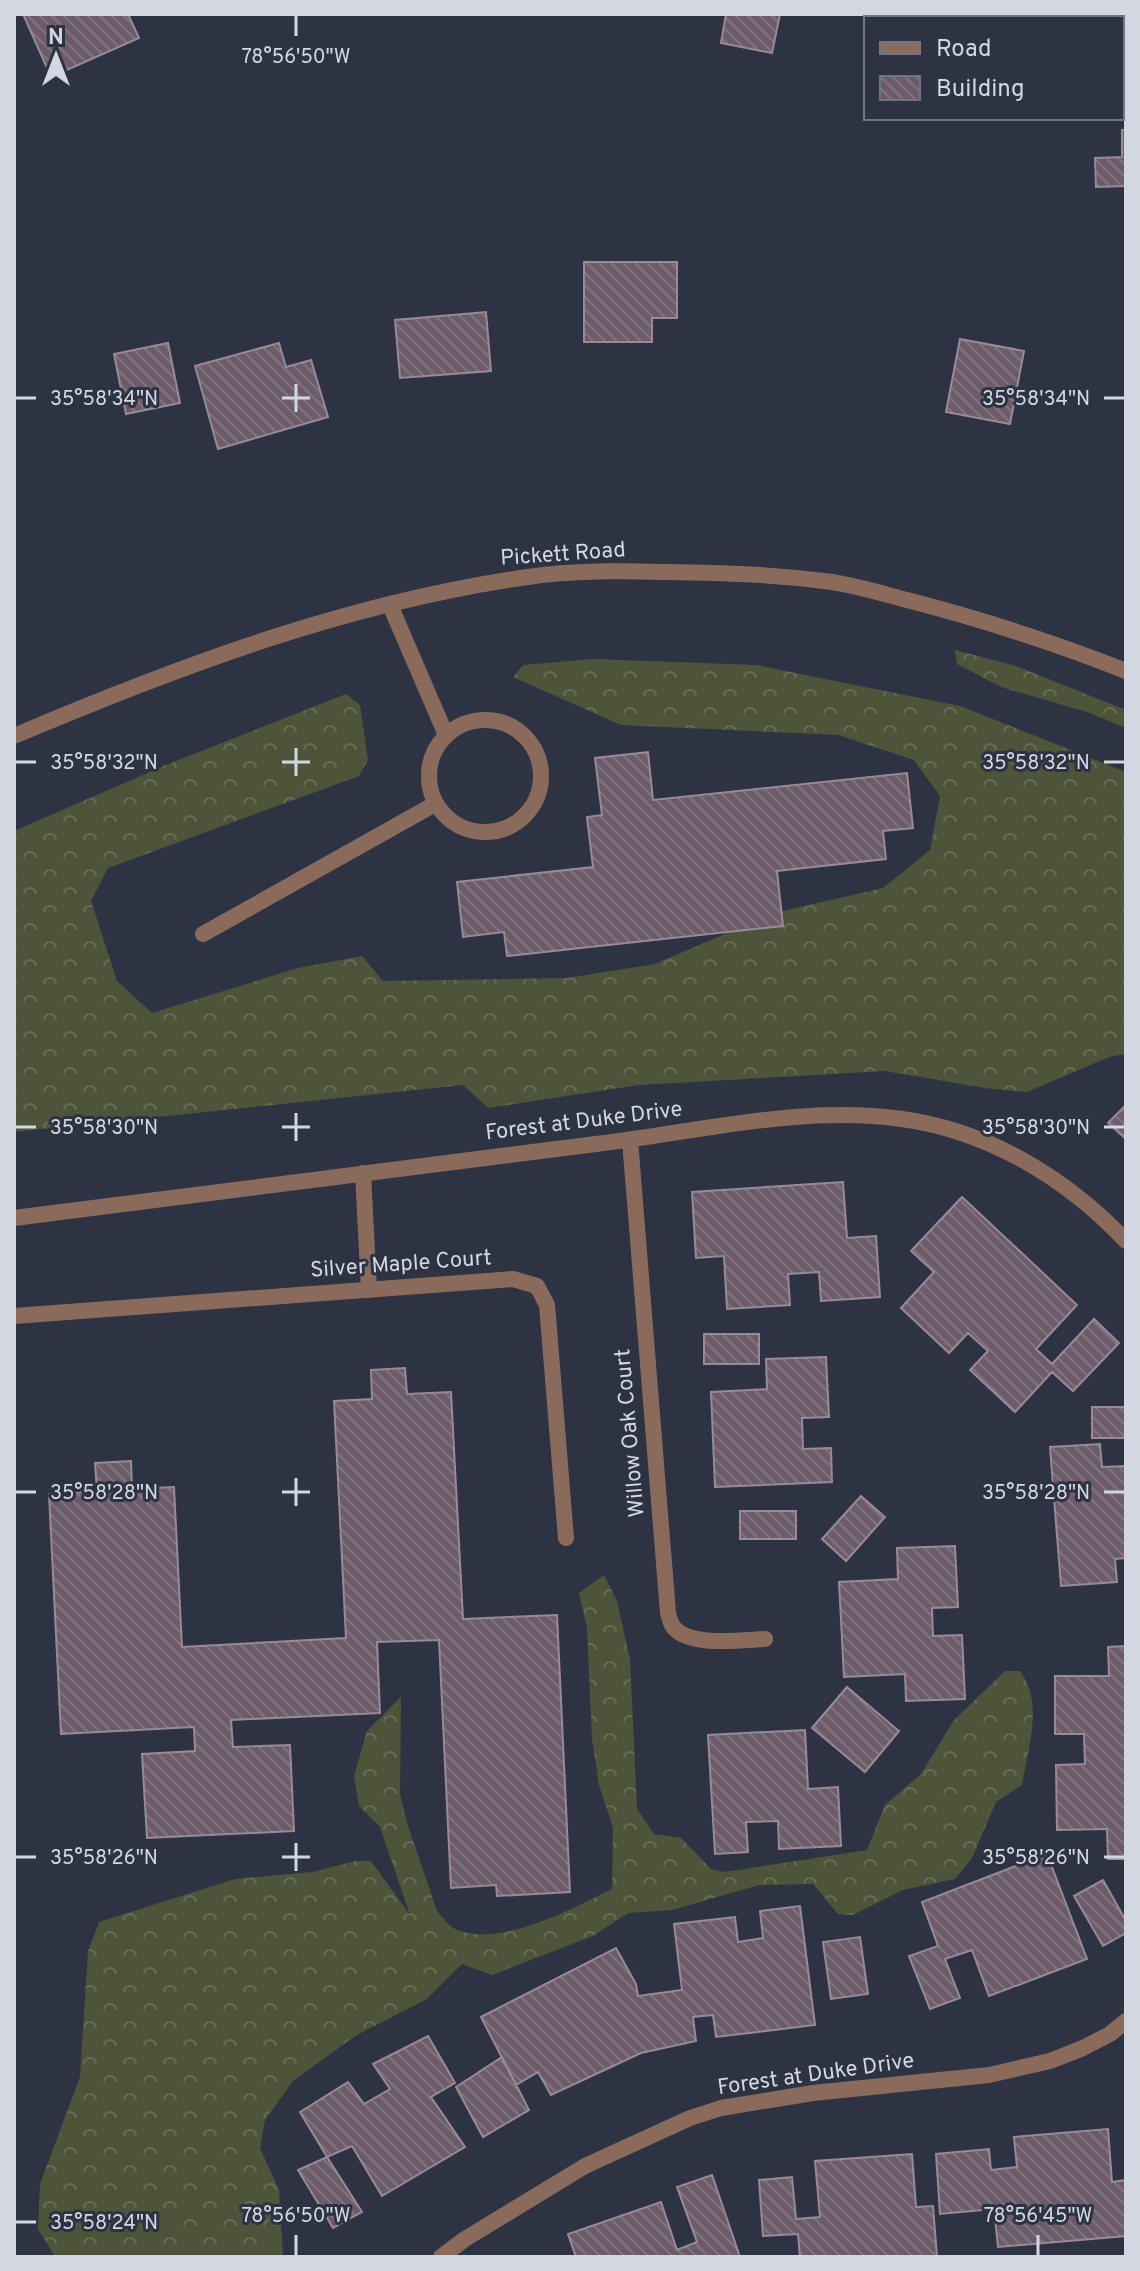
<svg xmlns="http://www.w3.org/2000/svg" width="1140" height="2271" font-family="Overpass,sans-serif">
  <defs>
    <pattern id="forest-crowns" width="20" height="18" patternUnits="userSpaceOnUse" patternTransform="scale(2)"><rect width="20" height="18" fill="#4e5439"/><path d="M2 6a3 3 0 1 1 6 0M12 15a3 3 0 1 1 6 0" fill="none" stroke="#676c55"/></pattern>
    <pattern id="building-back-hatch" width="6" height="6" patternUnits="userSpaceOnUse" patternTransform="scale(2)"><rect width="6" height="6" fill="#6c5c69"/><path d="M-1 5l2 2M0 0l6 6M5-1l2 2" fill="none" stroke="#80737e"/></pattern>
  </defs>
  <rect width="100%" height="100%" fill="#2d3342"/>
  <path fill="url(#forest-crowns)" d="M 955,650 L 1016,666 L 1126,710 L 1126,728 L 1087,712 L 1001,687 L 957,664 Z
    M 593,659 L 756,665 L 960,706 L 1126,772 L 1126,1054 L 1109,1057 L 1027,1092 L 985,1088 L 885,1071 L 639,1085 L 488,1108 L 463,1085 L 14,1132 L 14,831 L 166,765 L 346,694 L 360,705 L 368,760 L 359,776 L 108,868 L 91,901 L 117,981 L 152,1013 L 298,968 L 362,956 L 383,981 L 567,978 L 655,964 L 774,913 L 883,888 L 930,850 L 940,796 L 914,760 L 838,735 L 621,725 L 513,677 L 523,665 Z
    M 604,1575 L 617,1601 L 630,1659 L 637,1809 L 654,1834 L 681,1838 L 711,1869 L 725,1872 L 867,1850 L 885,1805 L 921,1774 L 954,1720 L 1005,1671 L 1020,1671 C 1044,1703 1028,1748 1022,1785 L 996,1802 L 972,1858 L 955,1879 L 903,1890 L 853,1915 L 838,1914 L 813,1884 L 759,1885 L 672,1910 L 628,1913 L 593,1936 L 492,1975 L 462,1964 L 427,1999 L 355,2036 L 293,2081 L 265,2120 L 260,2148 L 279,2190 L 283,2257 L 55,2257 L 38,2229 L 40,2184 L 80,2077 L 88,1951 L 99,1922 L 235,1879 L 312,1872 L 356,1861 L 371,1861 L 410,1915 L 380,1827 L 359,1806 L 354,1776 L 367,1731 L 401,1697 L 400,1794 L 407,1823 L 437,1911 C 443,1918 451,1929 460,1931 C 504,1946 573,1908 612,1889 L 613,1828 L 599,1785 L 592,1739 L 587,1628 L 579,1593 Z"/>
  <path fill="url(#building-back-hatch)" stroke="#9a8997" stroke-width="2" d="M 23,14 L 128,14 L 139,38 L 51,77 Z
    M 726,14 L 780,14 L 772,53 L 721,43 Z
    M 1122,130 L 1126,130 L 1126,186 L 1096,187 L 1095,158 L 1122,157 Z
    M 584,262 L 677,262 L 677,318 L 652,318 L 652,342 L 584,342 Z
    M 486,312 L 491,371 L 400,378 L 395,320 Z
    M 960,339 L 1024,351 L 1010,424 L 946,412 Z
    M 168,343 L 180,403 L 126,414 L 114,354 Z
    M 279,343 L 286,367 L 311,360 L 328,417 L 218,449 L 195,366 Z
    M 648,752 L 653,800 L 907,773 L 913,828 L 883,831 L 886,859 L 777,871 L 783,926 L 507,956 L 504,932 L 463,937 L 457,882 L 593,867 L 587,817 L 602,815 L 595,758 Z
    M 1126,1105 L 1126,1139 L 1108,1123 Z
    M 843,1182 L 847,1238 L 876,1236 L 880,1297 L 821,1301 L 819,1272 L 788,1274 L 790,1305 L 727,1309 L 724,1256 L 696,1258 L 692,1192 Z
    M 962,1197 L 1077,1305 L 1036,1349 L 1052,1364 L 1094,1319 L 1119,1343 L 1073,1391 L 1052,1372 L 1015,1412 L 970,1370 L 988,1351 L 968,1333 L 949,1353 L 901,1308 L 934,1272 L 911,1251 Z
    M 704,1334 L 759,1334 L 759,1364 L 704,1364 Z
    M 826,1357 L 829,1417 L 802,1418 L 803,1449 L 831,1448 L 832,1482 L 715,1487 L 711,1392 L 767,1389 L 766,1359 Z
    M 405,1368 L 407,1394 L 451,1392 L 463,1619 L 557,1615 L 570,1892 L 497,1896 L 496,1885 L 451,1888 L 439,1640 L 377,1642 L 380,1713 L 231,1720 L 233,1747 L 290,1745 L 294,1831 L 147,1838 L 142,1754 L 195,1751 L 194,1727 L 61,1734 L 49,1494 L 97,1491 L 95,1463 L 131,1461 L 132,1489 L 174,1487 L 182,1647 L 346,1638 L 334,1401 L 372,1399 L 371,1370 Z
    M 1092,1407 L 1126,1407 L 1126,1438 L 1092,1438 Z
    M 1100,1444 L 1102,1467 L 1126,1466 L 1126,1558 L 1115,1559 L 1117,1582 L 1061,1586 L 1050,1447 Z
    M 861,1496 L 885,1517 L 846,1561 L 822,1539 Z
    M 740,1511 L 796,1511 L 796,1539 L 740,1539 Z
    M 955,1546 L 958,1607 L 932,1608 L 933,1636 L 962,1635 L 965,1699 L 906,1701 L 905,1674 L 844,1677 L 839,1582 L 898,1579 L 897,1548 Z
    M 1126,1646 L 1126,1859 L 1108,1859 L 1107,1829 L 1057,1830 L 1056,1765 L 1085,1764 L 1084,1734 L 1055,1734 L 1055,1676 L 1109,1676 L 1108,1647 Z
    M 847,1687 L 899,1731 L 865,1772 L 812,1728 Z
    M 805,1730 L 808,1789 L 838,1787 L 841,1846 L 779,1849 L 778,1821 L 746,1822 L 748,1852 L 715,1854 L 708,1735 Z
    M 1047,1854 L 1087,1959 L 989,1996 L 972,1950 L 945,1959 L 960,1998 L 930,2009 L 909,1956 L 938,1946 L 922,1902 Z
    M 1103,1880 L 1126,1921 L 1126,1933 L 1103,1946 L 1074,1896 Z
    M 800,1906 L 815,2025 L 716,2037 L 713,2015 L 693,2017 L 696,2041 L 641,2053 L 551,2095 L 538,2072 L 516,2085 L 481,2017 L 616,1948 L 636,1984 L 638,1996 L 682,1990 L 674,1924 L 735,1917 L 738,1942 L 763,1938 L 760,1911 Z
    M 860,1937 L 868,1994 L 831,1999 L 823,1942 Z
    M 428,2036 L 455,2083 L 431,2097 L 465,2147 L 382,2196 L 352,2146 L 327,2157 L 300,2112 L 348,2082 L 364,2104 L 390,2089 L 373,2064 Z
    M 502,2057 L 529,2110 L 483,2137 L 456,2087 Z
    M 1108,2129 L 1112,2182 L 1126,2180 L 1126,2236 L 998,2247 L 994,2209 L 940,2214 L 936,2154 L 989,2149 L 991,2170 L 1017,2167 L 1014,2137 Z
    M 912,2154 L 916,2207 L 933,2206 L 937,2257 L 800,2257 L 798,2234 L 763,2236 L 759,2180 L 792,2177 L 796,2219 L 820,2217 L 815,2161 Z
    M 327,2157 L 362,2212 L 333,2228 L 298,2170 Z
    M 712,2175 L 740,2257 L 576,2257 L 568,2234 L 661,2202 L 677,2250 L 697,2242 L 677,2187 Z"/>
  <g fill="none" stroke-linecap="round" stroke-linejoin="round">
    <path stroke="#8a6b5b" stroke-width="16" d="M 390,605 L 446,735
      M429 776a56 56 0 1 1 112 0a56 56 0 1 1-112 0Z
      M 203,934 L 435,804
      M 363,1173 L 369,1290"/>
    <path stroke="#8a6b5b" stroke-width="16" d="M 630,1140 L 668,1613 C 669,1617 670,1621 672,1625 C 686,1648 742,1640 765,1639
      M 14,1218 C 208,1192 402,1168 596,1144 C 697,1132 800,1105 902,1119 C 989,1131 1066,1178 1126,1241
      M 14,1316 L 513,1279 L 537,1286 L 547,1305 L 566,1538
      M 441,2257 L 465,2239 L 585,2166 L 690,2118 L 721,2108 L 813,2093 L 989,2075 L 1050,2061 L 1083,2048 L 1110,2034 L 1126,2021"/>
    <path stroke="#8a6b5b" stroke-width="16" d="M 14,736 C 179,666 350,602 528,577 C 573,570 621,571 667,572 C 719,573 772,574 824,581 C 852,584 880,593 907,600 C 981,619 1055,643 1126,671"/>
  </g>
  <path fill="none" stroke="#d3d7e1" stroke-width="3" d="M 296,16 L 296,36M 296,384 L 296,412M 16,398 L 36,398M 282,398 L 310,398M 1104,398 L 1124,398M 296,748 L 296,776M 16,762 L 36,762M 282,762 L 310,762M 1104,762 L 1124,762M 296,1113 L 296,1141M 16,1127 L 36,1127M 282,1127 L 310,1127M 1104,1127 L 1124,1127M 296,1478 L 296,1506M 16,1492 L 36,1492M 282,1492 L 310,1492M 1104,1492 L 1124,1492M 296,1843 L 296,1871M 16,1857 L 36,1857M 282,1857 L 310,1857M 1104,1857 L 1124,1857M 16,2222 L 36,2222M 296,2235 L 296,2255M 1038,2235 L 1038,2255"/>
  <g text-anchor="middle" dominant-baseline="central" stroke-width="6" stroke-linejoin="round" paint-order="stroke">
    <g font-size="22" fill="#d3d7e1" stroke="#2d3342">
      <text transform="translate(563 555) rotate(-4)">Pickett Road</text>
      <text transform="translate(584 1122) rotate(-7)">Forest at Duke Drive</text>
      <text transform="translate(401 1265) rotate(-4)">Silver Maple Court</text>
      <text transform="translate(631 1433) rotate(-95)">Willow Oak Court</text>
      <text transform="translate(816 2075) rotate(-8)">Forest at Duke Drive</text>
    </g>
  </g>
  <g font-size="20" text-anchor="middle" fill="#d3d7e1" stroke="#2d3342" stroke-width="6" stroke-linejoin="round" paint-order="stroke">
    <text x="296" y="63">78°56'50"W</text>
    <text x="104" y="405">35°58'34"N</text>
    <text x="1036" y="405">35°58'34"N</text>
    <text x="104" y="769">35°58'32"N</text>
    <text x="1036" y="769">35°58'32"N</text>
    <text x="104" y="1134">35°58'30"N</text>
    <text x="1036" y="1134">35°58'30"N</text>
    <text x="104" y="1499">35°58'28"N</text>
    <text x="1036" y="1499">35°58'28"N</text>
    <text x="104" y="1864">35°58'26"N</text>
    <text x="1036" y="1864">35°58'26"N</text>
    <text x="296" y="2222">78°56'50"W</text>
    <text x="1038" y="2222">78°56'45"W</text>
    <text x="104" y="2229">35°58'24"N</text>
  </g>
  <rect width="1140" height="2271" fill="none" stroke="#d3d7e1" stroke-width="32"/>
  <rect x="864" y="16" width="260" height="104" fill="#2d3342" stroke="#6f7582" stroke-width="2"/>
  <rect x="880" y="42" width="40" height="12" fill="#8a6b5b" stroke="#6f7582" stroke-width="2"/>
  <text x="936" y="56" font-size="24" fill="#d3d7e1">Road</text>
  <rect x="880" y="76" width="40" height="24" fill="url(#building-back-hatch)" stroke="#6f7582" stroke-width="2"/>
  <text x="936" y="96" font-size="24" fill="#d3d7e1">Building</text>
  <g transform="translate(56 56)" stroke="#2d3342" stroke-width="6" paint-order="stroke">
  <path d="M0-6L14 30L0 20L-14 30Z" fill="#d3d7e1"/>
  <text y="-12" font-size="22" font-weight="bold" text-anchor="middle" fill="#d3d7e1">N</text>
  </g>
</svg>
